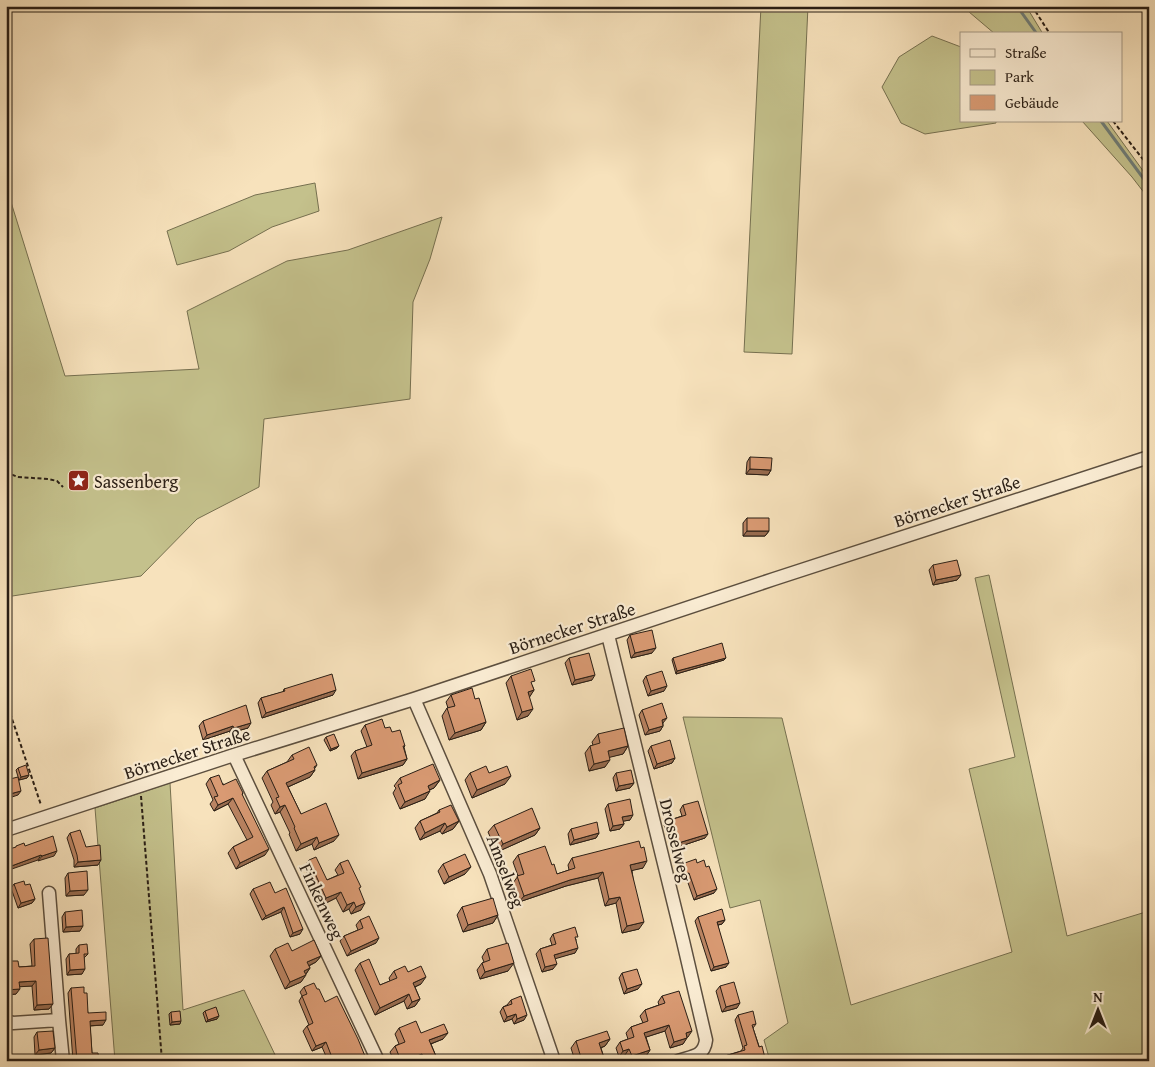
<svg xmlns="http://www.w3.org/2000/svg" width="1155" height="1067" font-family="'Gentium Book Plus',serif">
  <rect width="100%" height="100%" fill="#f7e2bc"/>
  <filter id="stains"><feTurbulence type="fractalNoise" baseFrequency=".004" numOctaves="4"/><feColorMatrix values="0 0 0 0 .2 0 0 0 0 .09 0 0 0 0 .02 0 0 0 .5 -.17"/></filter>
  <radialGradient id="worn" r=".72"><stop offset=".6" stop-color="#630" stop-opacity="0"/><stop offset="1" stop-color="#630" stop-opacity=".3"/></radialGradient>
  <path fill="#c4c18c" stroke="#767050" d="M 761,6 L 808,6 L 792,354 L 744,352 Z
    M 962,6 L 1026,6 L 1043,34 L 995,34 Z
    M 932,36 L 961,47 L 961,121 L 996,121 L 996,123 L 925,134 L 901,123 L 882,87 L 899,57 Z
    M 1082,121 L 1107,121 L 1149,179 L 1149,199 L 1132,177 Z
    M 315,183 L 319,211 L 272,227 L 229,251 L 177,265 L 167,231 L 255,195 Z
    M 6,186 L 65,376 L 199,369 L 187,311 L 287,261 L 348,250 L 442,217 L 430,259 L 413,302 L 410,399 L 264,419 L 259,487 L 197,519 L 141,576 L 6,597 Z
    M 989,575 L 1067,936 L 1149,911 L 1149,1061 L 770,1061 L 764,1040 L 788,1023 L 760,900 L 730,908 L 683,717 L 782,718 L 851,1005 L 1012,952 L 969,769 L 1015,757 L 975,578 Z
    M 170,783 L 183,1010 L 244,990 L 278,1061 L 115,1061 L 95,808 Z"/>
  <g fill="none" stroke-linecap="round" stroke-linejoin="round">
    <path stroke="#707d77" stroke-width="3" d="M 1017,6 L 1037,34
      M 1101,121 L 1149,186"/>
    <defs>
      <path id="minor" d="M 608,635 L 683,941 L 706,1040 C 704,1057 692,1056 678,1061
        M 414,699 L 490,874 L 554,1061
        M 234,755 L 378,1061
        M 6,830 L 234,755 L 414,699 L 774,579 L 1149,457
        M 49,893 L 59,1020
        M 6,1021 L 13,1023 L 59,1020 L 63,1061"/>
    </defs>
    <use href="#minor" stroke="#5c4f3f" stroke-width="15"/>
    <path stroke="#291e15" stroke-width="2" stroke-dasharray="4 2.5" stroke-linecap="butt" d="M 1032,6 L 1050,34
      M 1113,121 L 1149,167
      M 6,474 L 8,473 L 18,477 L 48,479 L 57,481 L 63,487
      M 6,701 L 41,805
      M 141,796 L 162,1061"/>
    <use href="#minor" stroke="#faecd3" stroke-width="12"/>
  </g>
  <path fill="#bb8463" stroke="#291e15" d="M 750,457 L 771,470 L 768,475 L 746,474 L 747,462 Z
    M 747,518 L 769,531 L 765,536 L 743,536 L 743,523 Z
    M 933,565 L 961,575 L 957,580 L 933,585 L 929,570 Z
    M 630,635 L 652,653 L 631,658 L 627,640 Z
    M 569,658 L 592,680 L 572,685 L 565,663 Z
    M 673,658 L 726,658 L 724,660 L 676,674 L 672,660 Z
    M 511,676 L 532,685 L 534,690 L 529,697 L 528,716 L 517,720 L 506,683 Z
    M 646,676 L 664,691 L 648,696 L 643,681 Z
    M 284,689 L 333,695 L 262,718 L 258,703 L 261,698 L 283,692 Z
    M 451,695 L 486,722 L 481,730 L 449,740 L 442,716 L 447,708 L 448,708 L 446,702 Z
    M 642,710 L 663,723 L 663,726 L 660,731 L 645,735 L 639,715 Z
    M 203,721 L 248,728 L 230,733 L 230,731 L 203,740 L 199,726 Z
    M 365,725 L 385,728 L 392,732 L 405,746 L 404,747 L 407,759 L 403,765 L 358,779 L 351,756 L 355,751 L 367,747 L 361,731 Z
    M 598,734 L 628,746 L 623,754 L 609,757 L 605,767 L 589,771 L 585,753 L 590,746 L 593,745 L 592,742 Z
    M 326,737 L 337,748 L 330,751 L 324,740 Z
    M 651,746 L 675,758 L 672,763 L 654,769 L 648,751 Z
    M 292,755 L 314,769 L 315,770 L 310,777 L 288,787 L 301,814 L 334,841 L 314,850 L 312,844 L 296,851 L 289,834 L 290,833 L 280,812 L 275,814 L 271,805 L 273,802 L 262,778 L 267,771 L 287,762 Z
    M 18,768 L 29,775 L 27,778 L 19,780 L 16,770 Z
    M 470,773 L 489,773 L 505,784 L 472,798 L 465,780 Z
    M 616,773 L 634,783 L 630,788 L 616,791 L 613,778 Z
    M 210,778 L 243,793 L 242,795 L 265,855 L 236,869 L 228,853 L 233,847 L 247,840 L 228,804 L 214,811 L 210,804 L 213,800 L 206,784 Z
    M 400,778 L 440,780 L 434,788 L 429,790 L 425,799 L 400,809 L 393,793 L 396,788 L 394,786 Z
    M 608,804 L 630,820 L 623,821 L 624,824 L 620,829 L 610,831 L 605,809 Z
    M 683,805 L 705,838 L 672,849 L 664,825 L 667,821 L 682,816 L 680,810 Z
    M 439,810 L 459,821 L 453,829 L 442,834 L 440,831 L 420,840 L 415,828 L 420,821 L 437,813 Z
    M 494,825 L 540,828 L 535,835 L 497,852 L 488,832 Z
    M 571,829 L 599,833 L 596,838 L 570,845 L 568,834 Z
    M 70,833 L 86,847 L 98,865 L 74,867 L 74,860 L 67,838 Z
    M 518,855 L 552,865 L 557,874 L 569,870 L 568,865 L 572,858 L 643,868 L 632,870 L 639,929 L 622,933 L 616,903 L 605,906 L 598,878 L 566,886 L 519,902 L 513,883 L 518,876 L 513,862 Z
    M 309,860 L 327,880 L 338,875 L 335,870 L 340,863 L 359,890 L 361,910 L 351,914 L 349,909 L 343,912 L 336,898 L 322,905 L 304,867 Z
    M 697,863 L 714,893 L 694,900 L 686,877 L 682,878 L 679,868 L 682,864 Z
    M 443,864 L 465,874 L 444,884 L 438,871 Z
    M 68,873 L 84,895 L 66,896 L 65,878 Z
    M 14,884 L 25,885 L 35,899 L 32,903 L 18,908 L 11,888 Z
    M 253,889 L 275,893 L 300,934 L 290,937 L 281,912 L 262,920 L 250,894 Z
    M 462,907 L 498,915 L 493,923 L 463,932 L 457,915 Z
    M 65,912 L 80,931 L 63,932 L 62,917 Z
    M 698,917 L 725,920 L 722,924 L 718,925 L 726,967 L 711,971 L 695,921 Z
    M 360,920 L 376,943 L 347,956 L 340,941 L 344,936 L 358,930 L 356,925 Z
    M 553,934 L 576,939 L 575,953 L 555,958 L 553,969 L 542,972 L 536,954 L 540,949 L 552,945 L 550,939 Z
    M 34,939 L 49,1009 L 34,1010 L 32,986 L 20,986 L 16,994 L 6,995 L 6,964 L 9,961 L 19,967 L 32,966 L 30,944 Z
    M 79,945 L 88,954 L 84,958 L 82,974 L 67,975 L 66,959 L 69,954 L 76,954 L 76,949 Z
    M 275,949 L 292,951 L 321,956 L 316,962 L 309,966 L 310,968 L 301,982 L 285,989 L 270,956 Z
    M 487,949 L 508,971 L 480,979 L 477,970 L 482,963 L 484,962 L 482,957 Z
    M 360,963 L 380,985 L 390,981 L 389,978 L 394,971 L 408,972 L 421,984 L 415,987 L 420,999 L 415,1006 L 407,1009 L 404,1001 L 375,1015 L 355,970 Z
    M 622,973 L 638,989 L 624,994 L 619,978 Z
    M 720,986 L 737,1008 L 722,1012 L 716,991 Z
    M 304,987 L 325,1002 L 367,1061 L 328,1061 L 322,1047 L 312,1051 L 303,1031 L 307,1026 L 309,1025 L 299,1001 L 302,996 L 300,992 Z
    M 71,988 L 84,993 L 88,1013 L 103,1025 L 90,1026 L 92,1053 L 99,1061 L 73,1061 L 68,993 Z
    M 662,996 L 688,1037 L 687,1037 L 683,1044 L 670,1048 L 665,1031 L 646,1037 L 650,1050 L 646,1056 L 631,1061 L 627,1061 L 625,1055 L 619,1057 L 616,1048 L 620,1042 L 628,1039 L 626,1033 L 631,1027 L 643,1023 L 640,1016 L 645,1010 L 659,1005 L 658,1002 Z
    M 511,1000 L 524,1020 L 514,1024 L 512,1019 L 504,1022 L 500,1012 L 503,1007 L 507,1005 Z
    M 205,1011 L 217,1019 L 206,1022 L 203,1013 Z
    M 171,1012 L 180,1024 L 170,1025 L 169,1014 Z
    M 738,1015 L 756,1024 L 753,1028 L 764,1061 L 714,1061 L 715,1059 L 741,1051 L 743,1048 L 735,1020 Z
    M 399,1028 L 443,1039 L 431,1044 L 438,1061 L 394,1061 L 390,1052 L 395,1046 L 399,1044 L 395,1034 Z
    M 37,1032 L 55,1048 L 51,1053 L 35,1055 L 34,1037 Z
    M 610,1039 L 605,1046 L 601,1048 L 605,1061 L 575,1061 L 571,1048 L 576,1041 Z"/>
  <path fill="#986c50" stroke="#291e15" d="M 750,469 L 771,470 L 768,475 L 746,474 Z
    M 747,531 L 769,531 L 765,536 L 743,536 Z
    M 961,575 L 957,580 L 933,585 L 936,580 Z
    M 656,648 L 652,653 L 631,658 L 635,653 Z
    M 726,658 L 724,660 L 676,674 L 677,671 Z
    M 595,675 L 592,680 L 572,685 L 575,680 Z
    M 667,686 L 664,691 L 648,696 L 651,691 Z
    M 336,690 L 333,695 L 262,718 L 266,713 Z
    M 534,690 L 529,698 L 528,692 Z
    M 533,709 L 528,716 L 517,720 L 522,712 Z
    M 667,718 L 663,723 L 658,725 L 662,720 Z
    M 486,722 L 481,730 L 449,740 L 455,733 Z
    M 251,723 L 248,728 L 230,733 L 234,728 Z
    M 233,726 L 230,731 L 203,740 L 207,735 Z
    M 663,726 L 660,731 L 645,735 L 649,730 Z
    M 339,746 L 337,748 L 330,751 L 331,749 Z
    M 628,746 L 623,754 L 603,759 L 608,751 Z
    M 675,758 L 672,763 L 654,769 L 657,764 Z
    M 407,759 L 403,765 L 358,779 L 362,773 Z
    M 610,760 L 605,767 L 589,771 L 594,764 Z
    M 317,765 L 313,771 L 315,770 L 310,777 L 281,790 L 286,783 Z
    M 29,775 L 27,778 L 19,780 L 21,777 Z
    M 511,776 L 505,784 L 472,798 L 477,790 Z
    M 440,780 L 434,788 L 422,793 L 428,786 Z
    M 634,783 L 630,788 L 616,791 L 619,786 Z
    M 21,791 L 18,795 L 6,799 L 6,795 Z
    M 430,791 L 425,799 L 400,809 L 405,802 Z
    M 233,798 L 228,804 L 214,811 L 218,805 Z
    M 285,805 L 280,812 L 275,814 L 280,807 Z
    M 633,815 L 630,820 L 619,822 L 622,817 Z
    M 459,821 L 453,829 L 442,834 L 447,827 Z
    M 445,823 L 440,831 L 420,840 L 425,833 Z
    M 624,824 L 620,829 L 610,831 L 613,826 Z
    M 540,828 L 535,835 L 497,852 L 503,844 Z
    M 599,833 L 596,838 L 570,845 L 574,840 Z
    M 708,834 L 705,838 L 672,849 L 675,844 Z
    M 339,835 L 334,841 L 314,850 L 319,843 Z
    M 317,837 L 312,844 L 296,851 L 301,844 Z
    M 269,849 L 265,855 L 236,869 L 240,863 Z
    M 57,851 L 54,856 L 38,861 L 42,856 Z
    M 41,855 L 38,860 L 6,871 L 6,868 Z
    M 101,860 L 98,865 L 74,867 L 78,862 Z
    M 647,861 L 643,868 L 626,872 L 630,865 Z
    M 471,867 L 465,874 L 444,884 L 449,877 Z
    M 603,872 L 598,878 L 566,886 L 519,902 L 524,896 L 570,880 Z
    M 689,873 L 686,877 L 682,878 L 685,874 Z
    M 717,889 L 714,893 L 694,900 L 697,896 Z
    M 88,890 L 84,895 L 66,896 L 70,891 Z
    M 341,892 L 336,898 L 322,905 L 326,898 Z
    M 620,897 L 616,903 L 605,906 L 609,899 Z
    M 35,899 L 32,903 L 18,908 L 21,903 Z
    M 354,902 L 349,909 L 343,912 L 347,905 Z
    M 365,903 L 361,910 L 351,914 L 356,907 Z
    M 284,907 L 281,912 L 262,920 L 266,916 Z
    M 498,915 L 493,923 L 463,932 L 468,925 Z
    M 725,920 L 722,924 L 714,926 L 717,922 Z
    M 644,922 L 639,929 L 622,933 L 627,926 Z
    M 83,926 L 80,931 L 63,932 L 66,927 Z
    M 303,929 L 300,934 L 290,937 L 293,933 Z
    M 379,938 L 376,943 L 347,956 L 351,951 Z
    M 578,948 L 575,953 L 551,960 L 554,955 Z
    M 321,956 L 316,962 L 302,969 L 307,962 Z
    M 514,963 L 508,971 L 480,979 L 485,972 Z
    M 729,963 L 726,967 L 711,971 L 714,967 Z
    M 557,964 L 553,969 L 542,972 L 545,967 Z
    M 310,968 L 305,975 L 304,971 Z
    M 85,969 L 82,974 L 67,975 L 70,970 Z
    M 306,975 L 301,982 L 285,989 L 290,982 Z
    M 426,977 L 421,984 L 408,990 L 413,983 Z
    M 36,981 L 32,986 L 16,987 L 19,982 Z
    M 642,984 L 638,989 L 624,994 L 627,989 Z
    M 20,989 L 16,994 L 6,995 L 6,990 Z
    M 409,994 L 404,1001 L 375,1015 L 380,1008 Z
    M 420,999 L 415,1006 L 407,1009 L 412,1002 Z
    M 740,1003 L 737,1008 L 722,1012 L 726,1007 Z
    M 53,1004 L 49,1009 L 34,1010 L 37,1005 Z
    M 516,1014 L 512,1019 L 504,1022 L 507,1017 Z
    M 527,1015 L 524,1020 L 514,1024 L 517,1019 Z
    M 219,1016 L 217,1019 L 206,1022 L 208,1020 Z
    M 106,1020 L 103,1025 L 86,1026 L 90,1021 Z
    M 181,1021 L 180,1024 L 170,1025 L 172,1022 Z
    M 669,1025 L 665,1031 L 640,1039 L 644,1033 Z
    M 692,1031 L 688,1037 L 682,1039 L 686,1033 Z
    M 448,1033 L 443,1039 L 425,1046 L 429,1040 Z
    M 687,1038 L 683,1044 L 670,1048 L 674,1042 Z
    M 610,1039 L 605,1046 L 594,1050 L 599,1043 Z
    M 326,1042 L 322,1047 L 312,1051 L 316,1046 Z
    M 55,1048 L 51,1053 L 35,1055 L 39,1050 Z
    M 629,1049 L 625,1055 L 619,1057 L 623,1051 Z
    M 650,1050 L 646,1056 L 631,1061 L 628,1061 L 632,1056 Z
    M 422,1054 L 417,1060 L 405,1061 Z"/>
  <path fill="#d99a73" stroke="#291e15" d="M 750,457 L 772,458 L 771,470 L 750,469 Z
    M 747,518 L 769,518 L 769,531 L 747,531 Z
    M 957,560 L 961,575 L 936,580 L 933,565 Z
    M 652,630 L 656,648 L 635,653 L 630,635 Z
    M 722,643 L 726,658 L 677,671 L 673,658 Z
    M 589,653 L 595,675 L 575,680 L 569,658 Z
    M 531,669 L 535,681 L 531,682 L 534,690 L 528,692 L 533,709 L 522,712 L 511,676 Z
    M 662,671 L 667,686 L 651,691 L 646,676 Z
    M 332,674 L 336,690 L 266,713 L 261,698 L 285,691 L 284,689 Z
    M 472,688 L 475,699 L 479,698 L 486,722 L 455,733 L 447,708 L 455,706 L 451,695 Z
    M 662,703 L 667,718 L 662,720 L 663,726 L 649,730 L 642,710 Z
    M 246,705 L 251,723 L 234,728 L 233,726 L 207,735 L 203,721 Z
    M 382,719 L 385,728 L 390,727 L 392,732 L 400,730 L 405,746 L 403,746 L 407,759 L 362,773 L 355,751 L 372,745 L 365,725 Z
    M 624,728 L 628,746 L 608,751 L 610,760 L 594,764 L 590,746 L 600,743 L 598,734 Z
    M 334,734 L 339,746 L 331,749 L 326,737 Z
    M 670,740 L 675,758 L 657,764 L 651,746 Z
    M 309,747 L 317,765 L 314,767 L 315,770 L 286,783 L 301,814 L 326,803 L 339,835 L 319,843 L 317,837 L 301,844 L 294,828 L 295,827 L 285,805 L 280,807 L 276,798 L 279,797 L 267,771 L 294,759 L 292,755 Z
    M 433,764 L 440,780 L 428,786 L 430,791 L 405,802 L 398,785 L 402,783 L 400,778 Z
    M 26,765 L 29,775 L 21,777 L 18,768 Z
    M 486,766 L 489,773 L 507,766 L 511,776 L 477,790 L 470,773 Z
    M 631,770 L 634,783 L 619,786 L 616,773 Z
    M 219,775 L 223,785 L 236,779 L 243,793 L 242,794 L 269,849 L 240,863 L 233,847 L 253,837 L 233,798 L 218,805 L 214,797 L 218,796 L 210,778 Z
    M 18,777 L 21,791 L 6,795 L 6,780 Z
    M 630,799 L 633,815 L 622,817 L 624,824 L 613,826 L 608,804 Z
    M 698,801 L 708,834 L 675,844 L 667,821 L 686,815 L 683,805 Z
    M 451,805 L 459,821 L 447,827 L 445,823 L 425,833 L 420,821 L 440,812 L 439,810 Z
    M 532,808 L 540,828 L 503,844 L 494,825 Z
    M 597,822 L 599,833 L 574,840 L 571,829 Z
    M 80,830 L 86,847 L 100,845 L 101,860 L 78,862 L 77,855 L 70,833 Z
    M 53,836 L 57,851 L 42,856 L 41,855 L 6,868 L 6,850 L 16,847 L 16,846 L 24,843 L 25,846 Z
    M 639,841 L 641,848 L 644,847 L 647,861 L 630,865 L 644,922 L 627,926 L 620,897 L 609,899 L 603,872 L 570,880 L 524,896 L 517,876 L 524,874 L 518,855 L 545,846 L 552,865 L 554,864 L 557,874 L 575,868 L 572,858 Z
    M 465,854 L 471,867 L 449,877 L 443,864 Z
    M 316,857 L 327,880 L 344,873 L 340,863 L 348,860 L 361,887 L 359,888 L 365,903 L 356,907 L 354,902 L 347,905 L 341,892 L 326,898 L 309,860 Z
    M 696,859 L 697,863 L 704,860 L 706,867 L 709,866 L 717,889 L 697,896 L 689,873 L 685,874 L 682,864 Z
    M 87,871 L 88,890 L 70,891 L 68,873 Z
    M 24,881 L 25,885 L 30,884 L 35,899 L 21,903 L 14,884 Z
    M 270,882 L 275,893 L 286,888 L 303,929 L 293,933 L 284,907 L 266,916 L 253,889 Z
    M 493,898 L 498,915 L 468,925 L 462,907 Z
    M 722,909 L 725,920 L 717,922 L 729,963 L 714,967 L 698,917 Z
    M 82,910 L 83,926 L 66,927 L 65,912 Z
    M 369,916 L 379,938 L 351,951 L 344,936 L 363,928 L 360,920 Z
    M 575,927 L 578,937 L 575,937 L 578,948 L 554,955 L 557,964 L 545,967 L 540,949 L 556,944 L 553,934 Z
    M 48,938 L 53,1004 L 37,1005 L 36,981 L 19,982 L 20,989 L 6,990 L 6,974 L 9,974 L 9,961 L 18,961 L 19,967 L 35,966 L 34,939 Z
    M 314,940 L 321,956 L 307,962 L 310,968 L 304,971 L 306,975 L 290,982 L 275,949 L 288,943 L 292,951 Z
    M 508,943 L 514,963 L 485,972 L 482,963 L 490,960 L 487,949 Z
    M 87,944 L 88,954 L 84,954 L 85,969 L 70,970 L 69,954 L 79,953 L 79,945 Z
    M 369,959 L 380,985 L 397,978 L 394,971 L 405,966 L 408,972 L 421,966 L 426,977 L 413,983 L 420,999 L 412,1002 L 409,994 L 380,1008 L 360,963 Z
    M 637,969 L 642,984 L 627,989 L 622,973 Z
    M 734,982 L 740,1003 L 726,1007 L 720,986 Z
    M 314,983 L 317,989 L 319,989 L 325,1002 L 337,996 L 358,1039 L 367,1061 L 335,1061 L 334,1059 L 333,1060 L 326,1042 L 316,1046 L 307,1026 L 313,1023 L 302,996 L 307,994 L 304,987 Z
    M 84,987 L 84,993 L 87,993 L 88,1013 L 106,1012 L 106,1020 L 90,1021 L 92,1053 L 98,1053 L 99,1061 L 77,1061 L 71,988 Z
    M 679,991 L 692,1031 L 686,1033 L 687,1038 L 674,1042 L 669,1025 L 644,1033 L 650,1050 L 632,1056 L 629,1049 L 623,1051 L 620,1042 L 634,1037 L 631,1027 L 648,1021 L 645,1010 L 665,1003 L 662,996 Z
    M 521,996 L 527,1015 L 517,1019 L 516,1014 L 507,1017 L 503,1007 L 512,1004 L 511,1000 Z
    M 216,1007 L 219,1016 L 208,1020 L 205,1011 Z
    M 180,1011 L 181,1021 L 172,1022 L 171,1012 Z
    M 753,1011 L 756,1024 L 752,1025 L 759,1047 L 762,1046 L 765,1058 L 757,1061 L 716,1061 L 715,1059 L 745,1050 L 744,1046 L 747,1045 L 738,1015 Z
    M 416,1021 L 421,1033 L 444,1024 L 448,1033 L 429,1040 L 438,1061 L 425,1061 L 422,1054 L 405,1061 L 401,1061 L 395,1046 L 405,1042 L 399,1028 Z
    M 53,1031 L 55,1048 L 39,1050 L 37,1032 Z
    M 607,1031 L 610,1039 L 599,1043 L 605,1061 L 582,1061 L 576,1041 Z"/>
  <defs>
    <symbol id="sight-square" viewBox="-11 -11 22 22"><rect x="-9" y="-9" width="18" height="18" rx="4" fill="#8f2418" stroke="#faecd3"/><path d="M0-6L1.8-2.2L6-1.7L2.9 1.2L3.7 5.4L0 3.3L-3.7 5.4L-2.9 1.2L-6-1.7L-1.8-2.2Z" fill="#fff"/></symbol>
  </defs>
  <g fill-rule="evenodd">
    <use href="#sight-square" x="66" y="468" width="25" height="25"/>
  </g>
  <g text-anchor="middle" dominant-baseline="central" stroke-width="4.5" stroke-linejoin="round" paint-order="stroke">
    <g font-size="18" fill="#291e15" stroke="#faecd3" text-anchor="start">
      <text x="94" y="481">Sassenberg</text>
    </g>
    <g font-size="18" fill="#291e15" stroke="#faecd3">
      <text transform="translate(957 501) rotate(-18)">Börnecker Straße</text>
      <text transform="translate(572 628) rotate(-18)">Börnecker Straße</text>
      <text transform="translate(187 753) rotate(-18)">Börnecker Straße</text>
      <text transform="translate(676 840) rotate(76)">Drosselweg</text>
      <text transform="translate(506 871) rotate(69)">Amselweg</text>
      <text transform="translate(322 901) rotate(65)">Finkenweg</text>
    </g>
  </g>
  <rect width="1155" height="1067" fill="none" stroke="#f7e2bc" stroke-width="25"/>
  <rect x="8" y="8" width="1140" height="1052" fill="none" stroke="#291e15" stroke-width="2.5"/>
  <rect x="12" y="12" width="1130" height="1042" fill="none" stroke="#291e15"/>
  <rect x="960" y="32" width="162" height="90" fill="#faecd3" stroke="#a69a87"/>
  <rect x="970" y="49" width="25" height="8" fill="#faecd3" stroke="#a69a87"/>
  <text x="1005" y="58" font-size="15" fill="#291e15">Straße</text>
  <rect x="970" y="70" width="25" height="15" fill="#c4c18c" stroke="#a69a87"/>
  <text x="1005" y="82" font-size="15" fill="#291e15">Park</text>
  <rect x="970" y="95" width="25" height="15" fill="#d99a73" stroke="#a69a87"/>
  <text x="1005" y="108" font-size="15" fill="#291e15">Gebäude</text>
  <g transform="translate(1098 1010)" stroke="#faecd3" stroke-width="4" paint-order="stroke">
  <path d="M0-4L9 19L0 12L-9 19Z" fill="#291e15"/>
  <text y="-8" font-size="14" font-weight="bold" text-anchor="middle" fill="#291e15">N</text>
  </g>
  <rect width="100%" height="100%" filter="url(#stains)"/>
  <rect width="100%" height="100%" fill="url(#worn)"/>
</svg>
